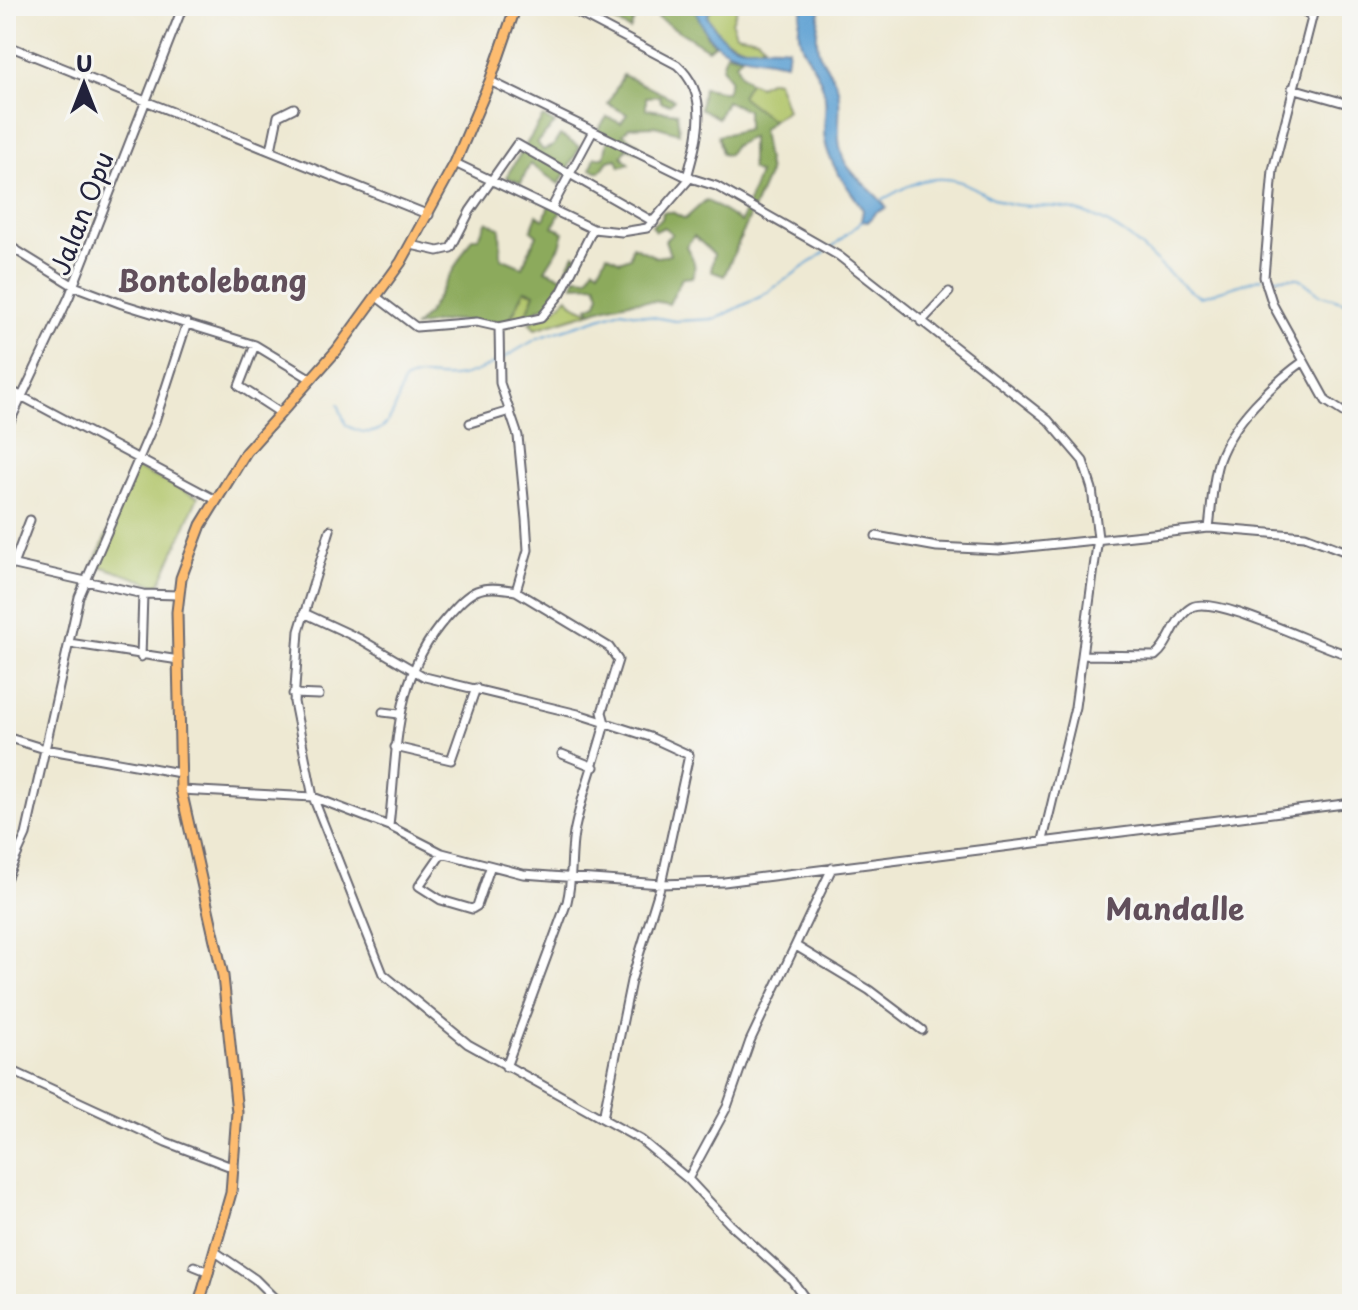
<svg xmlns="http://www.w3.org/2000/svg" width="1358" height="1310" font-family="'Playpen Sans',sans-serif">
  <rect width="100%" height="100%" fill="#f6f6f2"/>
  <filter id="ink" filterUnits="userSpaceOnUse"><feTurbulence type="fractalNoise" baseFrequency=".0125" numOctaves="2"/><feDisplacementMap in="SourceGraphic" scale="16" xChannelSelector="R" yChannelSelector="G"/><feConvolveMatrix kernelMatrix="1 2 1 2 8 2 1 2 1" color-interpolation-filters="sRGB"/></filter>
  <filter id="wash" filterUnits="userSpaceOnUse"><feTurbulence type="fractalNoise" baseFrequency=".006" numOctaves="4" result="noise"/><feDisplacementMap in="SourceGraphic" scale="32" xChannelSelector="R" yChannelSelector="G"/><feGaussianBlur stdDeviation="1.8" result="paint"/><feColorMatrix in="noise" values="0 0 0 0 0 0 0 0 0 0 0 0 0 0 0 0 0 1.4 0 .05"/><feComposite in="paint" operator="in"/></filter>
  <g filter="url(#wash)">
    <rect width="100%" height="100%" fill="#eee9d3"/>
    <path fill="#b0c468" stroke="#697352" stroke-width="2" d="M 713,6 L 738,6 L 732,22 L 736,34 L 757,38 L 764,44 L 752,50 L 722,38 L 707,16 Z
      M 771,80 L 777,81 L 787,110 L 772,120 L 740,96 L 749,82 L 759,86 Z
      M 524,290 L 535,293 L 526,316 L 509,323 Z
      M 568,297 L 573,304 L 591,312 L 535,329 L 529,323 L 552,312 Z
      M 136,468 L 198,497 L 159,586 L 94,564 Z"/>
    <path fill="#8caa5c" stroke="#57664c" stroke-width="2" d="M 620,6 L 640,6 L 630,30 L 613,20 Z
      M 667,6 L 698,6 L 696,10 L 706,34 L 714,44 L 708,49 L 658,18 Z
      M 726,53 L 742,56 L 736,63 L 740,74 L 749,82 L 741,96 L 772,120 L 762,130 L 769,173 L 724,276 L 711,271 L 714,254 L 694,236 L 686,246 C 692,257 698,265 692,277 L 682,278 L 669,304 C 642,297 617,303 591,312 L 588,307 L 597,303 L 600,294 L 596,284 L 573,285 L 576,277 L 588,278 L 594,267 L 599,270 L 607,254 L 620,261 L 630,257 L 632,246 L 656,257 L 670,255 L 665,240 L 672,234 L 664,227 L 656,231 L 652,225 L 662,219 L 663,212 L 672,212 L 685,219 L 706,200 L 741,222 L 759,173 L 751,169 L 751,137 L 734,146 L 728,155 L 722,154 L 718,136 L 747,129 L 747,110 L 726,101 L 718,118 L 700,108 L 703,88 L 726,92 L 730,80 L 722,67 Z
      M 623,75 L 674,99 L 670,104 L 661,102 L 660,96 L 646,97 L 646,109 L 677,113 L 679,133 L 655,126 L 629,127 L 623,134 L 639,144 L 636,151 L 627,148 L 622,156 L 629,164 L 620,167 L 617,159 L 608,161 L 600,172 L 591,169 L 595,157 L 604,157 L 609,135 L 604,132 L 593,136 L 607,117 L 621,123 L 627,114 L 608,104 Z
      M 543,117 L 555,124 L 537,142 L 543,150 L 553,146 L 560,135 L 580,147 L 559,184 L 530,164 L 521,183 L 506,177 Z
      M 549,205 L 561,211 L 553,227 L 564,232 L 560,246 L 545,270 L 563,277 L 574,254 L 580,258 L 551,303 L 526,316 L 535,293 L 525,290 L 506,327 L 501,322 L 451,320 L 415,327 L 428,313 L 472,238 L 478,238 L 487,221 L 500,228 L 501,258 L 522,267 L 537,235 L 531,230 L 537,215 L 544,220 Z"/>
    <path fill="#5fa1d3" stroke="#406287" stroke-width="2" d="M 698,6 L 713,6 L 707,16 C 733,61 749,42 788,48 L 786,63 C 742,53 712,61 696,10 Z
      M 803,6 L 821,6 C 818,21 814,41 820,55 C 825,67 835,76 838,89 C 843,113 833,139 845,162 C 854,179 883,198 886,208 L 875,213 L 868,222 L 861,221 L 863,210 C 847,184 826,164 824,132 C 824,117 828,103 823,88 C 813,54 789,49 803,6 Z"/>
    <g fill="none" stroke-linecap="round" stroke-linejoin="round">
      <path stroke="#5fa1d3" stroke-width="2" d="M 883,199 C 899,191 915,180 934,179 C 964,176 978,193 1003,202 C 1020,208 1040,205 1058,207 C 1081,210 1106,221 1126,235 C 1153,254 1172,282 1201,297 L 1262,278
        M 831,248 L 862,221
        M 1268,278 L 1299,278 L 1321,295 L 1352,304
        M 502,359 L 538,338 L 621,311 L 675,321 L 715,319 L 762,296 L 825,252
        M 338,404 L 346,425 C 385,448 395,413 403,382 C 420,371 433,379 453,377 C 469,376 482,369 497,362"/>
    </g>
  </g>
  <g filter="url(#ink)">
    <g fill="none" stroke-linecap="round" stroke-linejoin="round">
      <defs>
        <path id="minor" d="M 565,6 L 677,65 C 711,95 698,138 687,177
          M 1293,6 L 1311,15
          M 1315,6 L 1273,170 L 1264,277 L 1273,305 L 1326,401 L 1352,418
          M 6,45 L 429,215
          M 490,81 L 687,177 L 716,186 L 839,256 L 1048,420 L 1083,461 L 1092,489 L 1098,538 L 1075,707 L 1043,840
          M 1292,88 L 1352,105
          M 271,150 L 278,116 L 294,108
          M 455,163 L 593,229
          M 551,209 L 593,131
          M 6,244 L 74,286 L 122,304 L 255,345 L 239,386 L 279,412
          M 411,245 L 438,251 L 451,248 L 470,211 L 517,144 L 654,222
          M 378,298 L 416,327 L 477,322 L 499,327 L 541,318 L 561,293 L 593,229 L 622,232 L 647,228 L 691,177
          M 921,322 L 949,292
          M 499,327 L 500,383 L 518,436 L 526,519 L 528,550 L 516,591 L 609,647 L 618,660 L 602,712 L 605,723 C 596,759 581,796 574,833 C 570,857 573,878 567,902 L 506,1067
          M 255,345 L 311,379
          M 6,388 L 216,500
          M 470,423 L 510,411
          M 6,430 L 69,297 L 183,6
          M 1209,528 C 1212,506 1212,481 1219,460 C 1232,423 1273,383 1304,361
          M 330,530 L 299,631 L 294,702 L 313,797 L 383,974 L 468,1044 L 641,1140 L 688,1179
          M 876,536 L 937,547 L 999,550 L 1209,528 L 1305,536 L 1352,554
          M 6,563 L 143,594 L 178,595
          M 13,565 L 30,520
          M 304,613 L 360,639 L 425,677 L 578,714 L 650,737 L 689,755 L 661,884 L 631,981 L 603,1118
          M 69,643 L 179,660
          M 1083,655 L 1155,656 C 1171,644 1173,618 1192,607 C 1216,594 1322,649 1352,656
          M 141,657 L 143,594
          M 293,694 L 319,695
          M 383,712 L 399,714
          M 6,737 L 45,749 L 180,773
          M 395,747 L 451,760 L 476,688
          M 562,754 L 594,767
          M 181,790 L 313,797 L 389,826 L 442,853 L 523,874 L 661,884 L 724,882 L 1352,803
          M 389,826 C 398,750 392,678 447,617 C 471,590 479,583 516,591
          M 442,853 L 419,886 L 441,900 L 472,909 L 477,906 L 490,868
          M 6,879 L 26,835 L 79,597 L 155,421 L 187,323
          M 796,946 L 869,990 L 922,1030
          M 6,1068 L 166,1142 L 234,1168
          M 214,1251 L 255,1279 L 280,1304
          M 194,1266 L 209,1272
          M 809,1304 L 792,1280 L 730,1224 L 688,1179 L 727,1107 L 750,1041 L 832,868"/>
        <path id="major" d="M 199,1304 L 231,1193 L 237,1112 L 223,976 L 181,790 L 177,612 L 181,578 L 201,525 L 246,452 L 337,350 L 401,262 L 455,163 L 490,81 L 516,6"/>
      </defs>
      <use href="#minor" stroke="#696870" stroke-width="11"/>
      <use href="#major" stroke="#696870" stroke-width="13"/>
      <use href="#minor" stroke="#fff" stroke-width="7"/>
      <use href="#major" stroke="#fdbc70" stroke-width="9"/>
    </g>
  </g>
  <g text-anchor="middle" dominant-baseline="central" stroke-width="6" stroke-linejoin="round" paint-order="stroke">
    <g font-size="26" fill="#22223b" stroke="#f6f6f2">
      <text transform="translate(81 213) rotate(-69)">Jalan Opu</text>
    </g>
    <g font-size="30" font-weight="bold" fill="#614f5b" stroke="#f6f6f2">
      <text x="212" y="279">Bontolebang</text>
      <text x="1175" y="907">Mandalle</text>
    </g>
  </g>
  <rect width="1358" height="1310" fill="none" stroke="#f6f6f2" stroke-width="32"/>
  <g transform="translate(84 84)" stroke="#f6f6f2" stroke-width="6" paint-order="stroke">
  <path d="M0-6L14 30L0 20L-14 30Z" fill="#22223b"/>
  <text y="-12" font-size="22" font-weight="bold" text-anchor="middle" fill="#22223b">U</text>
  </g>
</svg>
